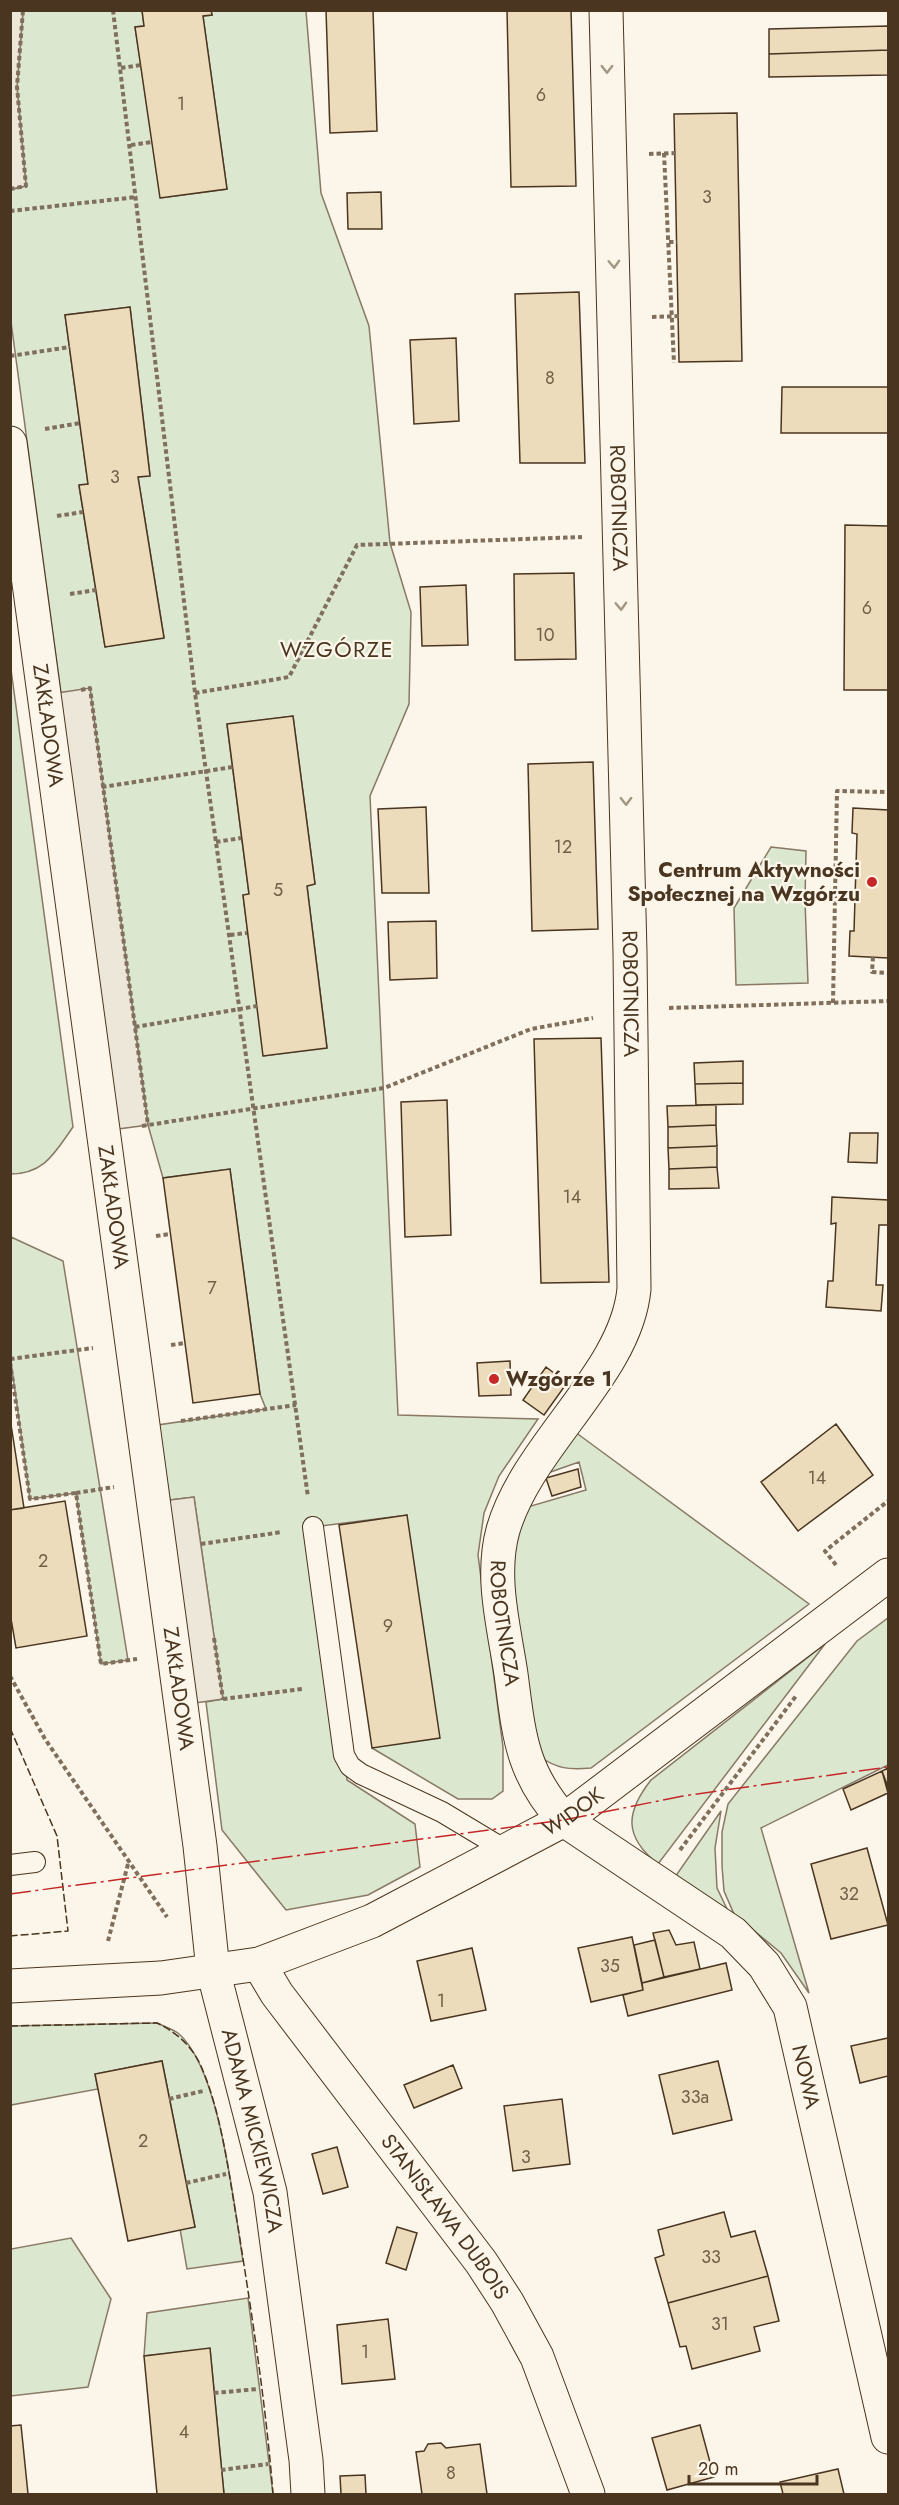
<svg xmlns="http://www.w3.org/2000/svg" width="899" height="2505" font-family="Jost,sans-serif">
  <rect width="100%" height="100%" fill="#fbf6e9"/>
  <path fill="#dce7d0" stroke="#887966" stroke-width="1.5" fill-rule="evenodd" d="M 23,11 L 142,11 L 144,26 L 135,27 L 161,198 L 227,189 L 203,16 L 212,15 L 211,11 L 306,11 L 321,193 L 369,326 L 390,543 L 411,612 L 409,704 L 370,796 L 398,1415 L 538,1419 L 499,1476 L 484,1513 L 478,1555 L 503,1747 L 503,1791 L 492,1799 L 458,1799 L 372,1748 L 407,1515 L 313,1527 L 347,1780 L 415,1824 L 420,1867 L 368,1895 L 286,1910 L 222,1830 L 206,1702 L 223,1699 L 194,1497 L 170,1500 L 158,1425 L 266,1409 L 260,1394 L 230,1169 L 163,1178 L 148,1125 L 90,689 L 61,693 L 11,322 L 10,190 L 26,186 L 17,87 ZM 130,307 L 150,475 L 138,477 L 164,637 L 105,647 L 79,486 L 88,484 L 65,315 ZM 293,716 L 315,884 L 307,886 L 327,1047 L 264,1056 L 243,895 L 249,894 L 227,725 Z
    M 10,662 L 73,1127 C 55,1152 45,1174 10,1174 Z
    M 771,847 L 806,851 L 805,901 L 808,983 L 736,985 L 734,908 Z
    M 11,1237 L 63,1261 L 128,1660 L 101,1664 L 76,1493 L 30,1499 L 11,1362 Z
    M 571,1429 L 809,1604 L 591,1768 C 569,1770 557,1769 539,1756 L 510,1567 L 524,1508 L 586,1490 L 579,1462 L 542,1475 Z
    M 888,1618 L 888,1765 L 761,1828 L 809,1993 L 781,1953 L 734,1914 L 724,1891 L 722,1866 L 722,1832 L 728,1804 L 857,1641 Z
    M 825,1644 L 658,1864 C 624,1837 625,1813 651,1780 Z
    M 721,1811 L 715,1848 L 717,1888 L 729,1913 L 675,1877 Z
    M 157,2023 C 163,2026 172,2029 178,2033 C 220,2068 234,2206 243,2261 L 187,2269 L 180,2229 L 195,2227 L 162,2061 L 95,2074 L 98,2089 L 11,2105 L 10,2026 Z
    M 71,2238 L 111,2299 L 88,2387 L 11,2396 L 11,2249 Z
    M 248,2298 L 273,2494 L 224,2494 L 210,2349 L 144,2356 L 147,2313 Z"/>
  <path fill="#ede7d9" stroke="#887966" stroke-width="1.5" d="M 11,10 L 23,11 L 17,87 L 26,186 L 11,189 Z
    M 90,688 L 148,1125 L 103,1131 L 44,695 Z
    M 194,1497 L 223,1699 L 181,1705 L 154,1502 Z"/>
  <path fill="#ecdcbc" stroke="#4a3520" stroke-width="1.5" d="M 142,10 L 211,10 L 212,15 L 203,16 L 227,189 L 160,198 L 135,27 L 144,26 Z
    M 326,10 L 373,10 L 377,131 L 330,133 Z
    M 507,10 L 571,10 L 576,186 L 511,187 Z
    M 888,26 L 888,50 L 769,54 L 769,29 Z
    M 888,50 L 888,75 L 769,77 L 769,54 Z
    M 737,113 L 742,361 L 679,362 L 674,114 Z
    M 381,192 L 382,229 L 348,229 L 347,193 Z
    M 579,292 L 585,463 L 520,463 L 515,294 Z
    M 130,307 L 150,476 L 138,477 L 164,638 L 105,647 L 79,485 L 88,484 L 65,315 Z
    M 456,338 L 459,421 L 414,424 L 410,340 Z
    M 782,387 L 888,387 L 888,433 L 781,433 Z
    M 845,525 L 888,526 L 888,690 L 844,690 Z
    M 574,573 L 576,659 L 515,660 L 514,574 Z
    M 466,585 L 468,645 L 422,646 L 420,587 Z
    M 293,716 L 315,884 L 307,886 L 327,1048 L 263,1056 L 243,895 L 249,894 L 227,724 Z
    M 593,762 L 598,929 L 532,931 L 528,764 Z
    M 426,807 L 429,893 L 382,893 L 378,809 Z
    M 853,808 L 888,810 L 888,958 L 849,956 L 850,931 L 854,931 L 857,834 L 852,833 Z
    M 436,921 L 437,978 L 390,980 L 388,922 Z
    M 601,1038 L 609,1282 L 541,1283 L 534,1039 Z
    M 743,1061 L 743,1083 L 695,1084 L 694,1063 Z
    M 743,1083 L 743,1104 L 696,1105 L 695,1084 Z
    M 447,1100 L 451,1235 L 405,1237 L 401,1102 Z
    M 716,1105 L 716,1125 L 668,1127 L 667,1106 Z
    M 716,1125 L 717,1146 L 668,1148 L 668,1127 Z
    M 850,1133 L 878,1133 L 877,1163 L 848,1162 Z
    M 717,1146 L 717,1167 L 669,1169 L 668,1148 Z
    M 717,1167 L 719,1188 L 669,1189 L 669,1169 Z
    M 230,1169 L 260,1394 L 193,1403 L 163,1178 Z
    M 832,1197 L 888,1200 L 888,1225 L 879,1225 L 876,1285 L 883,1285 L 881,1311 L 826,1307 L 828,1281 L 833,1281 L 836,1223 L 831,1224 Z
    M 510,1361 L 511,1395 L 479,1396 L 477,1363 Z
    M 546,1367 L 567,1383 L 544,1415 L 523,1400 Z
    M 10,1418 L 24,1508 L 10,1510 Z
    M 836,1424 L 873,1475 L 798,1531 L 761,1482 Z
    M 578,1469 L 581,1487 L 552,1496 L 546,1478 Z
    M 65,1501 L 87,1636 L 16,1648 L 10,1613 L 10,1510 Z
    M 407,1515 L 440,1738 L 372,1748 L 339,1525 Z
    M 888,1768 L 888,1787 L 882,1771 Z
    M 882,1771 L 888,1793 L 851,1810 L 843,1789 Z
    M 867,1848 L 888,1925 L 831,1939 L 811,1864 Z
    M 669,1930 L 676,1945 L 694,1942 L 700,1969 L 664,1977 L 653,1933 Z
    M 632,1937 L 643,1990 L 591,2002 L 578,1948 Z
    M 655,1940 L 664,1977 L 642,1983 L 634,1945 Z
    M 472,1948 L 486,2010 L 431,2021 L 417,1961 Z
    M 726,1963 L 732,1990 L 628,2016 L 623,1995 L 643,1990 L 642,1983 Z
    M 888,2038 L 888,2076 L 860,2083 L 851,2046 Z
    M 162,2061 L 195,2227 L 128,2241 L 95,2074 Z
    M 718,2061 L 732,2120 L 673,2134 L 659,2075 Z
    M 453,2065 L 462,2088 L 414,2108 L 404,2085 Z
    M 562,2099 L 570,2164 L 513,2171 L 504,2106 Z
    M 337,2147 L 348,2187 L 323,2194 L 312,2154 Z
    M 724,2212 L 731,2237 L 755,2231 L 768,2276 L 668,2303 L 655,2258 L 664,2255 L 658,2230 Z
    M 397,2227 L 417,2233 L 406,2270 L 386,2263 Z
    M 768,2276 L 779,2321 L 754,2327 L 760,2351 L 692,2369 L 686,2346 L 680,2347 L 668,2303 Z
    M 388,2319 L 395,2379 L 342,2384 L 337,2325 Z
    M 210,2348 L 224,2494 L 157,2494 L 144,2356 Z
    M 21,2425 L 28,2494 L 10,2494 L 10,2426 Z
    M 700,2425 L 714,2477 L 667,2490 L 652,2438 Z
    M 441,2443 L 446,2448 L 480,2444 L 487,2494 L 422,2494 L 416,2452 L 424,2451 L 428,2444 Z
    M 838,2469 L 844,2494 L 783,2494 L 780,2482 Z
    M 365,2475 L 366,2494 L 341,2494 L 340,2476 Z"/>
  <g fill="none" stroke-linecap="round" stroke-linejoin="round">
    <defs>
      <path id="lane" d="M 313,1527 L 344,1755 L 350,1766 L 361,1774 L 442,1812 L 507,1851
        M 10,1865 L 35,1862"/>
      <g id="street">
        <path id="s1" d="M 606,10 L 630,952 L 634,1289 C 626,1374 528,1444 503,1530 C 490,1577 504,1627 511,1674 C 519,1735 521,1772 564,1820 L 733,1933 L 764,1965 L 790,2007 L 888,2437"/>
        <path id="s2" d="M 10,443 L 200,1846 L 213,1970 L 270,2192 L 306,2460 L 308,2494"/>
        <path id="s3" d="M 259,1964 L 277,1994 L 481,2262 L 507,2302 L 537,2357 L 588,2494"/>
        <path id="s4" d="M 10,1986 L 161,1978 L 259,1964 L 372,1921 L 564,1820 L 888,1575"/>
      </g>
    </defs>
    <use href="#lane" stroke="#4a3520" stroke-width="22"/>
    <use href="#street" stroke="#4a3520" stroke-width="35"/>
    <path stroke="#7f6f5c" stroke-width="4" stroke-dasharray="4.5 3" stroke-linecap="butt" d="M 113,10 L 195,693 L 308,1497
      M 121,68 L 141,65
      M 131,145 L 152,142
      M 664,153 L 674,363
      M 649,154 L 676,153
      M 10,189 L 26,186 L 17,87 L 23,10
      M 10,211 L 137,197
      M 669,242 L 677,242
      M 652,317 L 679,316
      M 10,356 L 70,347
      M 45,429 L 80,423
      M 57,516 L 83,512
      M 70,594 L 96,590
      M 81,690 L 90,688 L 148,1125
      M 195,693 L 289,677 L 357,545 L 582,537
      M 102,787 L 233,767
      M 216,842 L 241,838
      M 230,935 L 247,933
      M 873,957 L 872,972 L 888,973
      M 833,1003 L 837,791 L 888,792
      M 669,1008 L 888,1001
      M 135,1027 L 257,1006
      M 142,1126 L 384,1088 L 531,1029 L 593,1018
      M 156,1236 L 170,1234
      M 171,1345 L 185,1343
      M 10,1359 L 93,1348
      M 10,1362 L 30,1499 L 76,1493 L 101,1664 L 137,1659
      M 181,1421 L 296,1405
      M 76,1493 L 114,1487
      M 201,1544 L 282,1532
      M 836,1565 L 825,1551 L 888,1501
      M 214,1638 L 223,1699
      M 10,1676 L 45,1739 L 167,1917
      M 223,1699 L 302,1689
      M 680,1850 L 796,1696
      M 108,1941 L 128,1864
      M 169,2099 L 203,2091
      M 186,2183 L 226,2174
      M 214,2393 L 258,2389
      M 221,2470 L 268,2464"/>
    <use href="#lane" stroke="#fbf6e9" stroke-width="20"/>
    <use href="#street" stroke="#fbf6e9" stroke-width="33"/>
    <path stroke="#4a3520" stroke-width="1.5" stroke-dasharray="8 3" stroke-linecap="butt" d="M 10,1728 L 57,1836 L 68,1931 L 10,1936
      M 10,2026 L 157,2023 C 176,2032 192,2046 201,2066 C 222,2114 229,2176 238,2227 C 252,2315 266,2405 273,2494"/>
    <path stroke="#c62828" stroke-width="1.5" stroke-dasharray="21 4.5 3 4.5" stroke-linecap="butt" d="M 10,1894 L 564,1820 L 683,1796 L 888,1767"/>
  </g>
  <defs><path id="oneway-chevron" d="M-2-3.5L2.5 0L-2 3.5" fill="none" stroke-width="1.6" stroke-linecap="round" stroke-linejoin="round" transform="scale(1.5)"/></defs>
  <g stroke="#a29684">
    <use href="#oneway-chevron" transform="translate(607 69) rotate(90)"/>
    <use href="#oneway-chevron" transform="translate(614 264) rotate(88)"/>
    <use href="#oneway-chevron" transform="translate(621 606) rotate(88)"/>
    <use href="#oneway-chevron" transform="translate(626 801) rotate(89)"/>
  </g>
  <g fill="#c62828" stroke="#fbf6e9" stroke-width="2">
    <circle cx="872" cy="882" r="6"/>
    <circle cx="494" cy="1379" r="6"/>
  </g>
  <g text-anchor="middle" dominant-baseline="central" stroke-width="4.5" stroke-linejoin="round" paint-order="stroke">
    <g font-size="18" fill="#725f47">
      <text x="541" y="95">6</text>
      <text x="181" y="104">1</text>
      <text x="707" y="197">3</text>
      <text x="550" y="378">8</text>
      <text x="115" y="477">3</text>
      <text x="867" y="608">6</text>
      <text x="545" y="635">10</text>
      <text x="563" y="847">12</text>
      <text x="278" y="890">5</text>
      <text x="572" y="1197">14</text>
      <text x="212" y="1288">7</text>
      <text x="817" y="1478">14</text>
      <text x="43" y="1561">2</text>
      <text x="388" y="1626">9</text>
      <text x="849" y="1894">32</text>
      <text x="610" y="1966">35</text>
      <text x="441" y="2001">1</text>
      <text x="695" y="2097">33a</text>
      <text x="143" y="2141">2</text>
      <text x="526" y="2157">3</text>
      <text x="711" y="2257">33</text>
      <text x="720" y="2324">31</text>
      <text x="365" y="2352">1</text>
      <text x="184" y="2432">4</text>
      <text x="451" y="2473">8</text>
    </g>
    <g font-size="21" fill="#4a3520" stroke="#fbf6e9">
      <text stroke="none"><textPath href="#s1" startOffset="498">ROBOTNICZA</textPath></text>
      <text stroke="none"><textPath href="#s2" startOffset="285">ZAKŁADOWA</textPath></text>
      <text stroke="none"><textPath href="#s1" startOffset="984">ROBOTNICZA</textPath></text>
      <text stroke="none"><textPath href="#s2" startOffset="771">ZAKŁADOWA</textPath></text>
      <text stroke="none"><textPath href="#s1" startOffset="1650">ROBOTNICZA</textPath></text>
      <text stroke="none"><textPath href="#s2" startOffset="1257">ZAKŁADOWA</textPath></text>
      <text stroke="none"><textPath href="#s4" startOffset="600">WIDOK</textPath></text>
      <text stroke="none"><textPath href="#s1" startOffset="2229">NOWA</textPath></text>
      <text stroke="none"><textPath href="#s2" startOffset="1706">ADAMA MICKIEWICZA</textPath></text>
      <text stroke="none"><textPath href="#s3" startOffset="314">STANISŁAWA DUBOIS</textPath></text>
    </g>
    <g font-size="21" font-weight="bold" fill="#4a3520" stroke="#fbf6e9" text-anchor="end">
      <text x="860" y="870">Centrum Aktywności<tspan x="860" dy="24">Społecznej na Wzgórzu</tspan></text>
      <text x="506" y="1379" text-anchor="start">Wzgórze 1</text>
    </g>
    <g font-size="22" letter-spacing="1.5" fill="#4a3520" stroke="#fbf6e9">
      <text x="337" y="649">WZGÓRZE</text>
    </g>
  </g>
  <rect width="899" height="2505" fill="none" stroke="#4a3520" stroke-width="24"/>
  <path d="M689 2475v9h128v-9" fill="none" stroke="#4a3520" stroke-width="3"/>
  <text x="698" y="2475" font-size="18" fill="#4a3520" stroke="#fbf6e9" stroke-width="4.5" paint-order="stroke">20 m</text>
</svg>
